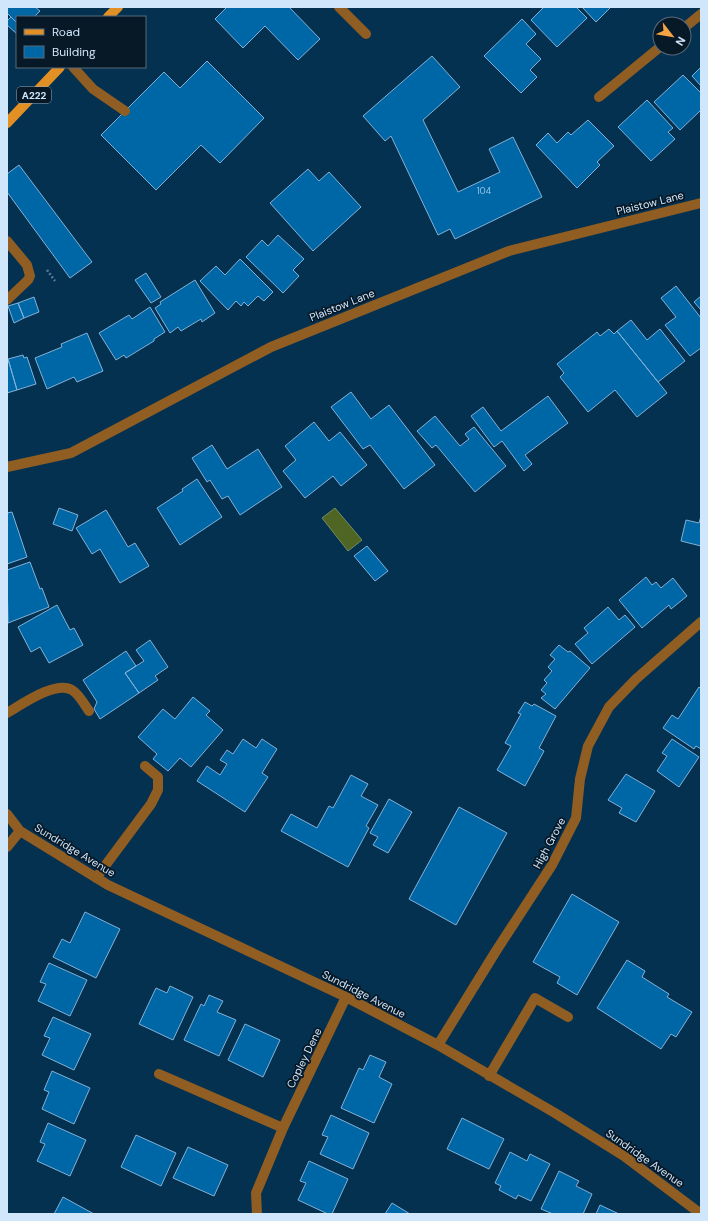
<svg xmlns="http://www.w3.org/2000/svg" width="708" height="1221" font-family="'DM Sans',sans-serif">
  <rect width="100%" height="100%" fill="#053151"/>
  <path fill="#4e6523" stroke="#758c64" d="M 335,508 L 362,540 L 348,551 L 322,518 Z"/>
  <path fill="#0067a7" stroke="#84b0d6" d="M 7,7 L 35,7 L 40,11 L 34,17 L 17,17 L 17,23 L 7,13 Z
    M 227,7 L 289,7 L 320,39 L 298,60 L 265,26 L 243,48 L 215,19 Z
    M 544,7 L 576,7 L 587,18 L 557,47 L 531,20 Z
    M 582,7 L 611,7 L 596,22 Z
    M 11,17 L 17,23 L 17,34 L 7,25 L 7,21 Z
    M 522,19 L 536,34 L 526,44 L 541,59 L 530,70 L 537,77 L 521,93 L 484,56 Z
    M 432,56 L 460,87 L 423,120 L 458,192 L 500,172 L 489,149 L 513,137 L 542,197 L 455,239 L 450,229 L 438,235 L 391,136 L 385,141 L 363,116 Z
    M 207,61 L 264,118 L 220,163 L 201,145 L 156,190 L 101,135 L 164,72 L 180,88 Z
    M 701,67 L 701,86 L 692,76 Z
    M 683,75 L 701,93 L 701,110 L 680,130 L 654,102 Z
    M 647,100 L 673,128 L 668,132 L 675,139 L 651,161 L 618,127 Z
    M 588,120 L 614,146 L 597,162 L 600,165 L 577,188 L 536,145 L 548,133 L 557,143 L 568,132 L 571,135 Z
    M 19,165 L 92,262 L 70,278 L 7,192 L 7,174 Z
    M 308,169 L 319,181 L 329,172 L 361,207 L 313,251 L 270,203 Z
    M 278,235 L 304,259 L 293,270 L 299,276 L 283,293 L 246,257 L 262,240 L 268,246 Z
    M 240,259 L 273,292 L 264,301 L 258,296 L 248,306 L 244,302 L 241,306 L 236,301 L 228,310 L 200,281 L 216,266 L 225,275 Z
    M 146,273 L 161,297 L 151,303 L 135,280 Z
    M 195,280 L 215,313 L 202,322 L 201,319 L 181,331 L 178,327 L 170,333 L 155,308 L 161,304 L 160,302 Z
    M 676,286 L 701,318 L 701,348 L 690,356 L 665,325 L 676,317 L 661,298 Z
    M 701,296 L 701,310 L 694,302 Z
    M 34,297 L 39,312 L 24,318 L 18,303 Z
    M 18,303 L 24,318 L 14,323 L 8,306 Z
    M 150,307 L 165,332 L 154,339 L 154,341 L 126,358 L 124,355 L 116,360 L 99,333 L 129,315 L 132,319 Z
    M 631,320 L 647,340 L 660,329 L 685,361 L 658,382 L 617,331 Z
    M 609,329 L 614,334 L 617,331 L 667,393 L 637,417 L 615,390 L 588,412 L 560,377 L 564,373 L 557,364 L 597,332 L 600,336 Z
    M 87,333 L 103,371 L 77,382 L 74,377 L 47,389 L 35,358 L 62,347 L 61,344 Z
    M 23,355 L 24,358 L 27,357 L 36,384 L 17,390 L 8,359 Z
    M 8,359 L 17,390 L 7,393 L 7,359 Z
    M 351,392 L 371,419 L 389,405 L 435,465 L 404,489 L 370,445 L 363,449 L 331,407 Z
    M 548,396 L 568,423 L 525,455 L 532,464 L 524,471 L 502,441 L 494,447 L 471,416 L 483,407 L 501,431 Z
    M 435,416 L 460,446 L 469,439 L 465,434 L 474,427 L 506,466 L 475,492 L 436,445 L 432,448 L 417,431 Z
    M 314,422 L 329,441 L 340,432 L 367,465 L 341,486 L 333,476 L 305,498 L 283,471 L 296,460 L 285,446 Z
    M 212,445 L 227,469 L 258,449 L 282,487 L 240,515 L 228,496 L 222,499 L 210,480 L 207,482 L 192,458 Z
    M 197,479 L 222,517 L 180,545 L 157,508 L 183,491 L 182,489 Z
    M 59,508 L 78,515 L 72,531 L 53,524 Z
    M 106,510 L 128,547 L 135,543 L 149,566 L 120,583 L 100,549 L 92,554 L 76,528 Z
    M 12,512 L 27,557 L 7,564 L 7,513 Z
    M 701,516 L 701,546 L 681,541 L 686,520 L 699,523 Z
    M 367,546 L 388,571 L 375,581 L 354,556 Z
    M 30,562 L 40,589 L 42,588 L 49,607 L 8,623 L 7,570 Z
    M 646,577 L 652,585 L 656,582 L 661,588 L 673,578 L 687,596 L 671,609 L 669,605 L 642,628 L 619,600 Z
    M 57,605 L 70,630 L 74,628 L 83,645 L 49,663 L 40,647 L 31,652 L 18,627 Z
    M 608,607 L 619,620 L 625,615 L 635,627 L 592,664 L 575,644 L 588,633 L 584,628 Z
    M 150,640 L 168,667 L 155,676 L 158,680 L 139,693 L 125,673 L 144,661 L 136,650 Z
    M 559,645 L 568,652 L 570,651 L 590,668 L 555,709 L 541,698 L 546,694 L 541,690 L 547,683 L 544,680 L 552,671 L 548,667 L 555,659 L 550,655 Z
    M 126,651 L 136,666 L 125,673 L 139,693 L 100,719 L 94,709 L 97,702 L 83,680 Z
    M 699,687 L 701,689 L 701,749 L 696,746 L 694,749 L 663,728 L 672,715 L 678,719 Z
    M 193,697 L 210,711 L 206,715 L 223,730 L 191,767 L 180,758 L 168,771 L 153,759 L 157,754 L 138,737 L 163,709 L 175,719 Z
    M 525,702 L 532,706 L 534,704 L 556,716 L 539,748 L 544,751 L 525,786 L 497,770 L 511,746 L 505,743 L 521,714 L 518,713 Z
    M 243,739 L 256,748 L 262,739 L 277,749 L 262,773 L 268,777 L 245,812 L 197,781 L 207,766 L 220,775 L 227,764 L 220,760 L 227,750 L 233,754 Z
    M 672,739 L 699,757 L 679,787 L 657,771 L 667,756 L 662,753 Z
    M 626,774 L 655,791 L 636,822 L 619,813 L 622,808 L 608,800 Z
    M 351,775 L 368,784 L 361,796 L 378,805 L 366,826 L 369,828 L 348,867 L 281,831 L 291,814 L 317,828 L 329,806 L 333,808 Z
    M 389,799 L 412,812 L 388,853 L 373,845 L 378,837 L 370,833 Z
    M 459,807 L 507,833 L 456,925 L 409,899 Z
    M 572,894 L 619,922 L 577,995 L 557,983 L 560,977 L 533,962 Z
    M 85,912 L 120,929 L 96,978 L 53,957 L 62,939 L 70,943 Z
    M 627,960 L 645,971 L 642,977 L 669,994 L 667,997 L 692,1012 L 676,1037 L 671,1034 L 661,1049 L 597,1008 Z
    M 49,963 L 87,980 L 70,1016 L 38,1001 L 46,984 L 40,982 Z
    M 170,986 L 193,997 L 173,1040 L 139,1024 L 156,988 L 167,993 Z
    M 209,995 L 223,1001 L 217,1012 L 236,1020 L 219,1056 L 184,1040 L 201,1004 L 204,1006 Z
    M 53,1017 L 91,1034 L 74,1070 L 42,1055 L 50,1038 L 44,1036 Z
    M 245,1024 L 280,1040 L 263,1077 L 228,1060 Z
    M 370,1055 L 386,1062 L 379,1077 L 392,1084 L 374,1123 L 341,1108 L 359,1068 L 363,1070 Z
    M 52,1071 L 90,1088 L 74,1124 L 42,1109 L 49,1092 L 44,1090 Z
    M 331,1115 L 369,1133 L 353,1169 L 320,1154 L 328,1137 L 322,1135 Z
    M 462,1118 L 504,1139 L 489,1169 L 447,1149 Z
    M 48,1123 L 86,1140 L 70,1176 L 37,1161 L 45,1144 L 40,1142 Z
    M 136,1135 L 176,1153 L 161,1186 L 121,1167 Z
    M 188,1147 L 228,1165 L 214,1196 L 173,1178 Z
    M 510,1152 L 527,1161 L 530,1154 L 550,1164 L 531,1201 L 518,1195 L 516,1199 L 499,1190 L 501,1186 L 495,1183 Z
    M 309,1161 L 348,1179 L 332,1214 L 328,1214 L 298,1200 L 306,1183 L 300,1181 Z
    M 559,1171 L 579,1181 L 576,1186 L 592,1194 L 583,1214 L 553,1214 L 541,1209 Z
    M 63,1197 L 94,1214 L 54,1214 Z
    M 392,1203 L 410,1214 L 385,1214 Z
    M 600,1205 L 619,1214 L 596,1214 Z"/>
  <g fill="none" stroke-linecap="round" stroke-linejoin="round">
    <path stroke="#597c97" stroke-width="2.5" stroke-dasharray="2 2" stroke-linecap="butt" d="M 47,270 L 55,281"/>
    <path stroke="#905d22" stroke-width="10" d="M 339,7 L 366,34
      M 684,28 L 701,14
      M 73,67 L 93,89 L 125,111
      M 599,97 L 660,47
      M 7,241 L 27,265 L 30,276 L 28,280 L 7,300
      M 7,467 L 71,453 L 271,347 L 509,251 L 701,203
      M 7,713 C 21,705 56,680 72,690 C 79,694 84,704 89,711
      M 7,814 L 20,831 L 108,885 L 346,997 L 438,1045 L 555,1113 L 624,1156 L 701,1214
      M 7,847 L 20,831
      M 96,878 L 151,804 L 158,790 L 158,777 L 145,766
      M 438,1045 L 496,951 L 552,865 L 576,818 L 580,779 L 588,746 L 609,707 L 636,679 L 701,622
      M 159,1074 L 283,1128
      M 489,1076 L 535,998 L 568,1017
      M 257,1214 L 256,1193 L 283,1128 L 346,997"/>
    <path stroke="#e28f24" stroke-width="10" d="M 108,17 L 118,7
      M 7,123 L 60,67"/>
  </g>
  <g text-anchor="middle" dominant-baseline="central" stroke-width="3.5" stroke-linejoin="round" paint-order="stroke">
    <g font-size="9" fill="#9cc7e6">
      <text x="484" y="191">104</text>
    </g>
    <rect fill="#071827" stroke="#94a9bb" stroke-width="1" x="17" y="87" width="34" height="16" rx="3"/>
    <g font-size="10" font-weight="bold" fill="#d0e7fb">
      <text x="34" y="95">A222</text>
    </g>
    <g font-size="11" fill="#d0e7fb" stroke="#071827">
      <text transform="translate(650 203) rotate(-14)">Plaistow Lane</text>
      <text transform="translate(342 305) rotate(-22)">Plaistow Lane</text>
      <text transform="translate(549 843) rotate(-62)">High Grove</text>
      <text transform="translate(75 850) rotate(31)">Sundridge Avenue</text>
      <text transform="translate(364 994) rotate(27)">Sundridge Avenue</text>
      <text transform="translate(304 1058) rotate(-64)">Copley Dene</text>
      <text transform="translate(645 1158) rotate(35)">Sundridge Avenue</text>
    </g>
  </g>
  <rect width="708" height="1221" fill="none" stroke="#d0e7fb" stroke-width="16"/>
  <rect x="16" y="16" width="130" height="52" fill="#071827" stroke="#576b7c"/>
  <rect x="24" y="29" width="20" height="6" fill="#e28f24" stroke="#576b7c"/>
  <text x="52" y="36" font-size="12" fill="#d0e7fb">Road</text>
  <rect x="24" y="46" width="20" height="12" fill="#0067a7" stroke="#576b7c"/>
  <text x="52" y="56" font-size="12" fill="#d0e7fb">Building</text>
  <g transform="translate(672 36) rotate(121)"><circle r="19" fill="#071827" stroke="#576b7c"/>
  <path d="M0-3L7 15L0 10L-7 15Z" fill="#f5a345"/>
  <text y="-6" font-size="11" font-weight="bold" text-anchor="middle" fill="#d0e7fb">N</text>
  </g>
</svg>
